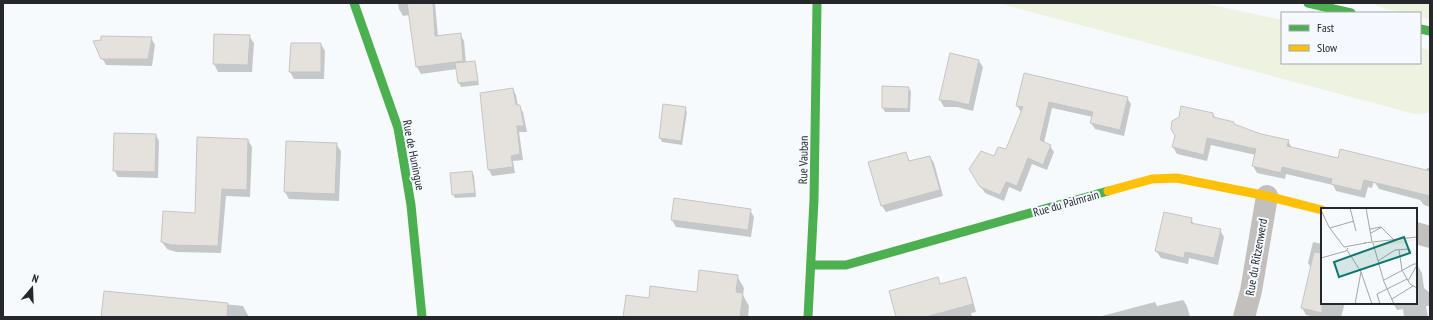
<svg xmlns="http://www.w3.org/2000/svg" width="1433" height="320" font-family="'PT Sans Narrow',sans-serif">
  <rect width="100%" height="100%" fill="#f7fafc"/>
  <path fill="#eef2e1" d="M 997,3 L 1203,3 L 1282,20 L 1282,63 L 1420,63 L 1420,48 L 1430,50 L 1430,113 L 1415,114 Z
    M 1371,3 L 1430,3 L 1430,20 L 1420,17 L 1420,13 C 1400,13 1390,11 1371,3 Z"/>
  <path fill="#0003" d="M 398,3 L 435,3 L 438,37 L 460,34 L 464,41 L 466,63 L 474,62 L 476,66 L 479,85 L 461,87 L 459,83 L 457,69 L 421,74 L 417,67 L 410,15 L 403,16 L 399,9 Z
    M 215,35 L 249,36 L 254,43 L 252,72 L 218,72 L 214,64 Z
    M 151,38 L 155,45 L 152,66 L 106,65 L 102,58 Z
    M 321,44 L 325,51 L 324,79 L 294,79 L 290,72 Z
    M 951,54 L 979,61 L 983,67 L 973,111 L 957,107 L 944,107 L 940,100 Z
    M 1025,74 L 1127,98 L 1131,104 L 1124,136 L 1095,129 L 1091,123 L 1093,117 L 1052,108 L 1044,143 L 1050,146 L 1054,152 L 1047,170 L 1032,164 L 1021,192 L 1009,187 L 1004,201 L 985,193 L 974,176 L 995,158 L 1006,151 L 1021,112 L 1017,106 Z
    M 908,88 L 911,91 L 910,112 L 885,112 L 883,108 Z
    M 513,90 L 516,95 L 518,106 L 519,106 L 523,112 L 527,132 L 519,132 L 523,160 L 513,161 L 515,173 L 492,176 L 489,170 L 481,94 Z
    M 685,108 L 687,112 L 682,145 L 662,142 L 660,138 Z
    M 1213,114 L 1215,118 L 1233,123 L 1235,126 L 1261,135 L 1288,141 L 1292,148 L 1338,159 L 1426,171 L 1427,168 L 1430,168 L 1430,207 L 1424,205 L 1420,200 L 1379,189 L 1374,181 L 1372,188 L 1368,187 L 1365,198 L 1336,191 L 1333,185 L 1286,174 L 1285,179 L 1257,173 L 1253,166 L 1256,155 L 1211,145 L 1207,161 L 1177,154 L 1173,147 Z
    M 156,135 L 159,141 L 158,178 L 118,177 L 114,170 Z
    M 248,140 L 252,147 L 250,197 L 226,196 L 221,253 L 176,252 L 167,249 L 162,242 L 196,214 Z
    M 287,142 L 336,144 L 341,151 L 339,201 L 289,199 L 285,192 Z
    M 905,153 L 910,162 L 930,157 L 934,163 L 943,196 L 886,212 L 882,206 L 870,163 Z
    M 472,172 L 474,176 L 476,197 L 455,198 L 453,194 Z
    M 750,210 L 754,217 L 751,237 L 676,227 L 672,220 Z
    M 1191,219 L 1194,224 L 1220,230 L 1224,237 L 1218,265 L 1189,258 L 1188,264 L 1161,258 L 1156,251 Z
    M 1313,242 L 1322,244 L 1322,303 L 1345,303 L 1341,317 L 1316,317 L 1306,315 L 1302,308 L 1311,268 L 1308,263 Z
    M 1416,266 L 1418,266 L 1422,273 L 1424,288 L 1430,293 L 1430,306 L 1426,306 L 1428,317 L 1404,317 L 1403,309 L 1397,310 L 1393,303 L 1416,303 Z
    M 737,276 L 744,288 L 743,295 L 749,306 L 748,317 L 624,317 L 650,299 L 698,293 Z
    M 937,278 L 941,285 L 965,278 L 969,286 L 976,312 L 971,313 L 972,317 L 898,317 Z
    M 105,292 L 243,306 L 249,317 L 102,317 Z
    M 1183,300 L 1187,306 L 1190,317 L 1098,317 L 1155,302 L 1157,306 Z"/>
  <path fill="#e5e2de" stroke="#c6c5c5" d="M 407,3 L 433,3 L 435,36 L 461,33 L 463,61 L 416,67 Z
    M 214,34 L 250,35 L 248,65 L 213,64 Z
    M 101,36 L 152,37 L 148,59 L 101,59 L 93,41 L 101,40 Z
    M 291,43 L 321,43 L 321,72 L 289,72 Z
    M 950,53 L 979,60 L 969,105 L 953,101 L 939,100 Z
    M 475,61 L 478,81 L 458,83 L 455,63 Z
    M 1024,73 L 1128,97 L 1120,130 L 1090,123 L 1093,112 L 1049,102 L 1040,140 L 1051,145 L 1043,165 L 1028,158 L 1017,186 L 1006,182 L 1000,195 L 980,187 L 969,169 L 981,151 L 994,156 L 998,147 L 1006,149 L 1023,107 L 1016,106 Z
    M 882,86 L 909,87 L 908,109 L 882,108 Z
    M 513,88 L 516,105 L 520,105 L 524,126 L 517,126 L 520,154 L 511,156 L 513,167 L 488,170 L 480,93 Z
    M 663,104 L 686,107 L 681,141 L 659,138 Z
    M 1181,106 L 1213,113 L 1213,117 L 1234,122 L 1234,124 L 1261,134 L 1289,140 L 1287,146 L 1338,158 L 1340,149 L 1430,171 L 1430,196 L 1364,180 L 1361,191 L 1331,184 L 1332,179 L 1282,167 L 1281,173 L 1252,166 L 1256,149 L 1207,138 L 1204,155 L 1172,147 L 1175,136 L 1171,129 L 1172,121 L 1179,117 Z
    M 114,133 L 156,134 L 155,172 L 113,171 Z
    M 197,137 L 248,139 L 247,190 L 222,189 L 218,246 L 171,245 L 161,242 L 163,211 L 195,213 Z
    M 286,141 L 337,143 L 335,194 L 284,192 Z
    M 906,152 L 909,161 L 930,156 L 940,190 L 881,206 L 868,162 Z
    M 472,171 L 475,193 L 452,195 L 450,173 Z
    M 674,198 L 751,209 L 748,230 L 671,220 Z
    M 1164,212 L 1192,218 L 1191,223 L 1221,229 L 1214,258 L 1185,252 L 1184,258 L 1155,251 Z
    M 1314,252 L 1322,253 L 1322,313 L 1301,308 Z
    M 699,270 L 738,275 L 736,292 L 743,293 L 740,317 L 623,317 L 626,295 L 649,298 L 650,286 L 697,292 Z
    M 938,277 L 940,284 L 966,277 L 973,304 L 926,317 L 896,317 L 889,291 Z
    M 104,291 L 228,303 L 227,317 L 101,317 Z"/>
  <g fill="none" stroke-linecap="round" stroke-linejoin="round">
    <path stroke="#c3bfbc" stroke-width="22" d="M 1416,233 L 1430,237
      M 1244,317 L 1251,291 L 1267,196"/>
    <path stroke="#4caf50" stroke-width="9" d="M 354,3 L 398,128 L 411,205 L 422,317
      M 1308,3 L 1351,13
      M 1420,29 L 1430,31
      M 812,265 L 846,265 L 1108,191
      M 808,317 L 814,200 L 817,3"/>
    <path stroke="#ffc107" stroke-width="9" d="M 1108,191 L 1152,179 L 1177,178 L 1267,196 L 1322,210"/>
  </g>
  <g text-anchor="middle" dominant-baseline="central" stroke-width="4" stroke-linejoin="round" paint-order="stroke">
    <g font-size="12" fill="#25272a" stroke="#f4faff">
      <text transform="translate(414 155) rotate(79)">Rue de Huningue</text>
      <text transform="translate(803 160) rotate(-89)">Rue Vauban</text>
      <text transform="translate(1066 203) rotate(-16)">Rue du Palmrain</text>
      <text transform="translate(1256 257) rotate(-80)">Rue du Ritzenwerd</text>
    </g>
  </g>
  <g transform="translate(1321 208)">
    <rect width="96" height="96" fill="#f7fafc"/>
    <path d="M 96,31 L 84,35 L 54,38 L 53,35 Z" fill="#eef2e1"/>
    <path fill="none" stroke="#a3a6a8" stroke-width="1" d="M 29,0 L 35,23M 45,0 L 51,34M 0,2 L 8,19 L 23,39M 9,20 L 33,13M 49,21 L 60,19 L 73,32M 50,25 L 61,19M 43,35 L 96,29M 52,35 L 63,74 L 73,96M 23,39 L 45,35M 26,42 L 40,64 L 51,96M 78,42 L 81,62 L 89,76 L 96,80M 0,50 L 25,43 L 27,40M 57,53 L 74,42 L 88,41 L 90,44M 63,72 L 93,56 L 96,56M 87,73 L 96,57M 71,91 L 92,78M 34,96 L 40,64M 59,96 L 56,86 L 86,71"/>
    <path fill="#0f766e" fill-opacity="0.15" stroke="#0f766e" stroke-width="2" d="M 83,29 L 89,45 L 18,69 L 13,54 Z"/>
    <rect width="96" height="96" fill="none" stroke="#25272a" stroke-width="2"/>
  </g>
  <rect width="1433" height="320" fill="none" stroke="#25272a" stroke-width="8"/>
  <rect x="1281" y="12" width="140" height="52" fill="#f4faff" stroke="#a1a6aa"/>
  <rect x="1289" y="25" width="20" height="6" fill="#4caf50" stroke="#a1a6aa"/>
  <text x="1317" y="32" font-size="12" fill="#25272a">Fast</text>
  <rect x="1289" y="45" width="20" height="6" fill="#ffc107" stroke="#a1a6aa"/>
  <text x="1317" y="52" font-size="12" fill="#25272a">Slow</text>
  <g transform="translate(32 288) rotate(19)" stroke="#f4faff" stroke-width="3" paint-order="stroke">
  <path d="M0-3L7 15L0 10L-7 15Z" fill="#25272a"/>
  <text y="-6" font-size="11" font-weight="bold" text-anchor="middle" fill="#25272a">N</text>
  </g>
</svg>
